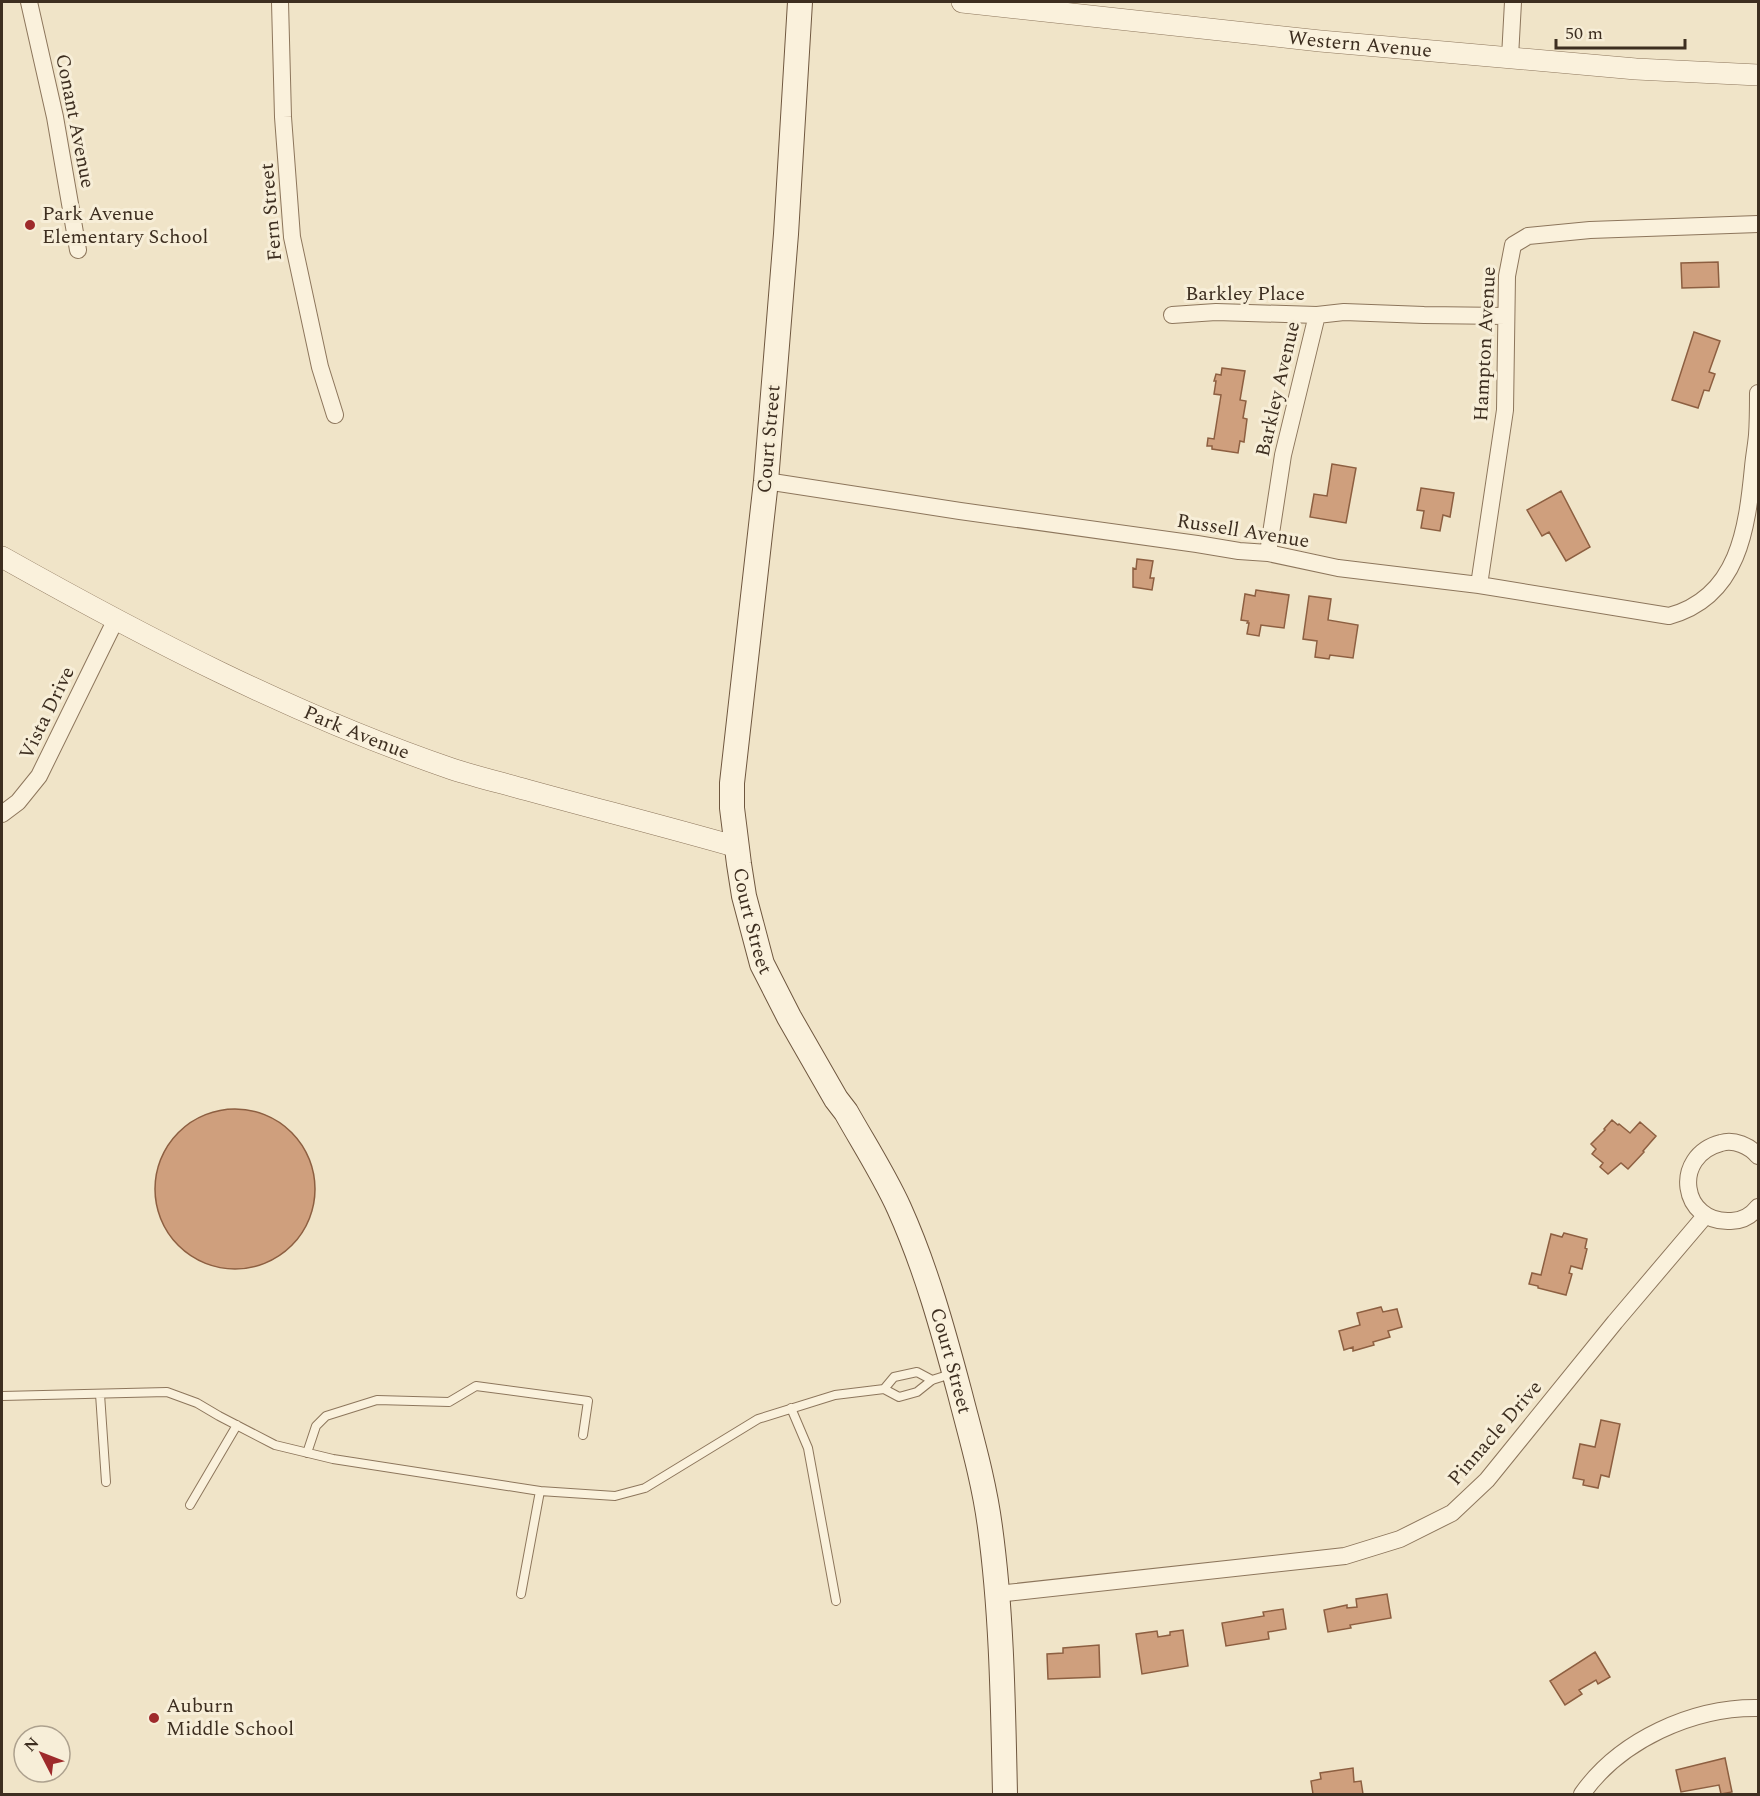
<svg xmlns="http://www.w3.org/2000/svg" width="1760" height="1796" font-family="Spectral,serif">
  <rect width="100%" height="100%" fill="#f0e4c8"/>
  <path fill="#cf9f7d" stroke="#8d5f41" stroke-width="1.5" d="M 1718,262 L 1719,287 L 1682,288 L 1681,263 Z
    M 1694,332 L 1720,341 L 1709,372 L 1715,374 L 1709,391 L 1704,390 L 1698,408 L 1672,400 Z
    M 1222,368 L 1245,371 L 1240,400 L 1246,401 L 1243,418 L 1247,419 L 1244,442 L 1240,441 L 1238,453 L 1212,449 L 1212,446 L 1207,446 L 1208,438 L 1214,439 L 1221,395 L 1214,394 L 1216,381 L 1214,381 L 1216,374 L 1221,375 Z
    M 1332,464 L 1356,468 L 1346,523 L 1310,517 L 1314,494 L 1327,496 Z
    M 1421,488 L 1454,493 L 1450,517 L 1443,515 L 1440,531 L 1421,528 L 1424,511 L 1417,510 Z
    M 1561,491 L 1590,547 L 1566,561 L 1549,532 L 1542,536 L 1527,510 Z
    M 1137,559 L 1153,561 L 1150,578 L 1154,578 L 1152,590 L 1133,587 L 1133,568 L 1136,569 Z
    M 1256,590 L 1289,595 L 1284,628 L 1261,625 L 1259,636 L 1247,634 L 1249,623 L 1247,623 L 1248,621 L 1241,620 L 1245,594 L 1255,596 Z
    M 1309,596 L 1331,599 L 1328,620 L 1358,625 L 1353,658 L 1330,655 L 1329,659 L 1315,657 L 1317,641 L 1303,639 Z
    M155 1189a80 80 0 1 1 160 0a80 80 0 1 1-160 0Z
    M 1612,1120 L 1618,1125 L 1619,1124 L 1630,1133 L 1640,1122 L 1656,1136 L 1643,1151 L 1644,1152 L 1628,1169 L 1621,1163 L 1608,1174 L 1600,1167 L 1603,1163 L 1592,1154 L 1596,1149 L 1591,1144 L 1605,1130 L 1604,1129 Z
    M 1564,1233 L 1587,1239 L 1585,1248 L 1587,1249 L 1582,1269 L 1571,1266 L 1569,1273 L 1572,1274 L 1566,1295 L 1538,1288 L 1538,1286 L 1529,1284 L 1532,1273 L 1541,1275 L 1551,1234 L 1562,1237 Z
    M 1381,1307 L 1383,1312 L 1397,1309 L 1402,1327 L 1388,1331 L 1390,1337 L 1373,1342 L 1374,1345 L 1353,1351 L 1353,1347 L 1344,1350 L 1339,1331 L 1360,1325 L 1357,1313 Z
    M 1601,1420 L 1620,1424 L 1609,1477 L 1601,1475 L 1598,1488 L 1583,1485 L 1584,1480 L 1573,1478 L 1580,1444 L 1595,1447 Z
    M 1387,1594 L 1391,1618 L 1350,1625 L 1351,1628 L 1328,1632 L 1324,1610 L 1347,1605 L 1347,1608 L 1357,1607 L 1356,1599 Z
    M 1283,1609 L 1286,1629 L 1268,1632 L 1269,1639 L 1226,1646 L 1222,1623 L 1264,1616 L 1263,1612 Z
    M 1183,1630 L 1188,1666 L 1142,1674 L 1136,1634 L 1157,1631 L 1158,1637 L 1170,1635 L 1170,1632 Z
    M 1099,1645 L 1100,1677 L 1048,1679 L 1047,1654 L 1063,1653 L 1063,1648 Z
    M 1595,1652 L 1610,1677 L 1598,1684 L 1596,1680 L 1579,1690 L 1582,1694 L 1565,1705 L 1550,1681 Z
    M 1725,1758 L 1732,1792 L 1721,1794 L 1719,1785 L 1681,1792 L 1676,1770 Z
    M 1353,1768 L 1354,1782 L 1361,1781 L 1363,1794 L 1313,1794 L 1311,1781 L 1321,1779 L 1320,1773 Z"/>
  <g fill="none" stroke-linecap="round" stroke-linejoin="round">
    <defs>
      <path id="service" d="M 884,1389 L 894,1377 L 917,1372 L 932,1380
        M 100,1394 L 106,1482
        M 2,1396 L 167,1392 L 197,1403 L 219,1416 L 275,1445 L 333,1459 L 540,1491 L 615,1496 L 645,1488 L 758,1419 L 835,1395 L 884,1389 L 899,1397 L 917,1392 L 932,1380 L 951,1374
        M 791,1408 L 808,1448 L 836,1601
        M 307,1453 L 316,1426 L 326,1416 L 377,1400 L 449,1402 L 476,1386 L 588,1401 L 583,1435
        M 190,1505 L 237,1425
        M 521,1594 L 540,1491"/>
      <path id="minor" d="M 29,2 L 55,117 L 78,250
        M 280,2 L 283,117 L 292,237 L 320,367 L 335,415
        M 1510,57 L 1513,2
        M 1172,315 L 1216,312 L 1317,315
        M 766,481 L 960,511 L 1197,544 L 1239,551 L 1268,553 L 1338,568 L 1479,585 L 1669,616 C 1739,597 1747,528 1753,467 C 1754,456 1756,446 1757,435 C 1758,421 1758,407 1758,393
        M 1268,553 L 1283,455 L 1317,315 L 1344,312 L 1424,315 L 1506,316
        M 1479,585 L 1505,410 L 1507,276 L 1513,245 L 1528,236 L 1590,230 L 1758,224
        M 2,814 L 18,802 L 39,776 L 116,619
        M 1758,1156 C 1750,1146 1734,1139 1721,1143 C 1671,1156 1681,1224 1731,1221 C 1742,1221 1751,1216 1758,1207
        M 997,1594 L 1345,1556 L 1400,1539 L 1452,1513 L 1487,1480 L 1615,1322 L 1705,1216
        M 1582,1794 C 1620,1740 1693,1707 1758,1708"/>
      <g id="tertiary">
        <path id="s1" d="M 962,2 L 1320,41 L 1636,69 L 1758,75"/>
        <path id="s2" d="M 2,557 C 146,638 294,715 452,769 C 477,777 502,783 527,790 C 596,809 667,827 737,847"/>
      </g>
      <g id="secondary">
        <path id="s3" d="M 800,2 L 786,234 L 766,481 L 732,783 L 732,808 L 739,864 L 744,896 L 762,964 L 789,1017 L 836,1099 L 846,1112 C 864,1144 884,1175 899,1208 C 926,1268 943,1330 960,1394 C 971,1437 984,1481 990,1527 C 1002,1615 1003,1705 1005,1794"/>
      </g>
    </defs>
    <use href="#service" stroke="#8d765c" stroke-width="10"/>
    <use href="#minor" stroke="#8d765c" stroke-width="18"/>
    <use href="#tertiary" stroke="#8d765c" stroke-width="22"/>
    <use href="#secondary" stroke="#6f573f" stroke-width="26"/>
    <use href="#service" stroke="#faf1dc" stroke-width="8"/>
    <use href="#minor" stroke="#faf1dc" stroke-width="16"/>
    <use href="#tertiary" stroke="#faf1dc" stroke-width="21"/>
    <use href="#secondary" stroke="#faf1dc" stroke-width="24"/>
  </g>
  <g fill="#9e2a2b" stroke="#f7eed8" stroke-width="2">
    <circle cx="30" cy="225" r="6"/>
    <circle cx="154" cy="1718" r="6"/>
  </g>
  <g text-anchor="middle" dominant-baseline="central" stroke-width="6" stroke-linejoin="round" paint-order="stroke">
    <g font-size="20" fill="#3d2e20" stroke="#f7eed8">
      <text stroke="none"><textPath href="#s1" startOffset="400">Western Avenue</textPath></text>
      <text transform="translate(75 121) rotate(79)">Conant Avenue</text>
      <text transform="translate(271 212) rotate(-95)">Fern Street</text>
      <text x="1245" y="294">Barkley Place</text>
      <text transform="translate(1485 344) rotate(-87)">Hampton Avenue</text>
      <text transform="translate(1278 389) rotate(-77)">Barkley Avenue</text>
      <text transform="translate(769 439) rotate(-85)">Court Street</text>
      <text transform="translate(1243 531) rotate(9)">Russell Avenue</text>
      <text transform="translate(47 713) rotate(-64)">Vista Drive</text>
      <text stroke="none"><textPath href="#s2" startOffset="396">Park Avenue</textPath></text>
      <text stroke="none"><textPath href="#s3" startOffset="924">Court Street</textPath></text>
      <text stroke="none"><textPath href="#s3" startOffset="1410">Court Street</textPath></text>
      <text transform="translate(1495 1433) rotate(-49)">Pinnacle Drive</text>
    </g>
    <g font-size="20" fill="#3d2e20" stroke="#f7eed8" text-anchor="start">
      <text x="42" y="214">Park Avenue<tspan x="42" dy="23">Elementary School</tspan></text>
      <text x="166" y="1706">Auburn<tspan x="166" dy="23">Middle School</tspan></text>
    </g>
  </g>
  <rect width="1760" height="1796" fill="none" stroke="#3d2e20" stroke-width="6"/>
  <g transform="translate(42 1754) rotate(312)"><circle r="28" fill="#f7eed8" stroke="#ada18e" stroke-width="1.5"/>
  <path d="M0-4.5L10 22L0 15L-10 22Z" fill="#9e2a2b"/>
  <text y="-9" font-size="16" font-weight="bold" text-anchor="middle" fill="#3d2e20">N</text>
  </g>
  <path d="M1556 39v9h129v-9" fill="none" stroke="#3d2e20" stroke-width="3"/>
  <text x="1565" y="39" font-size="18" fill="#3d2e20" stroke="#f7eed8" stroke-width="4.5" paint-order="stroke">50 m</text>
</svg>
